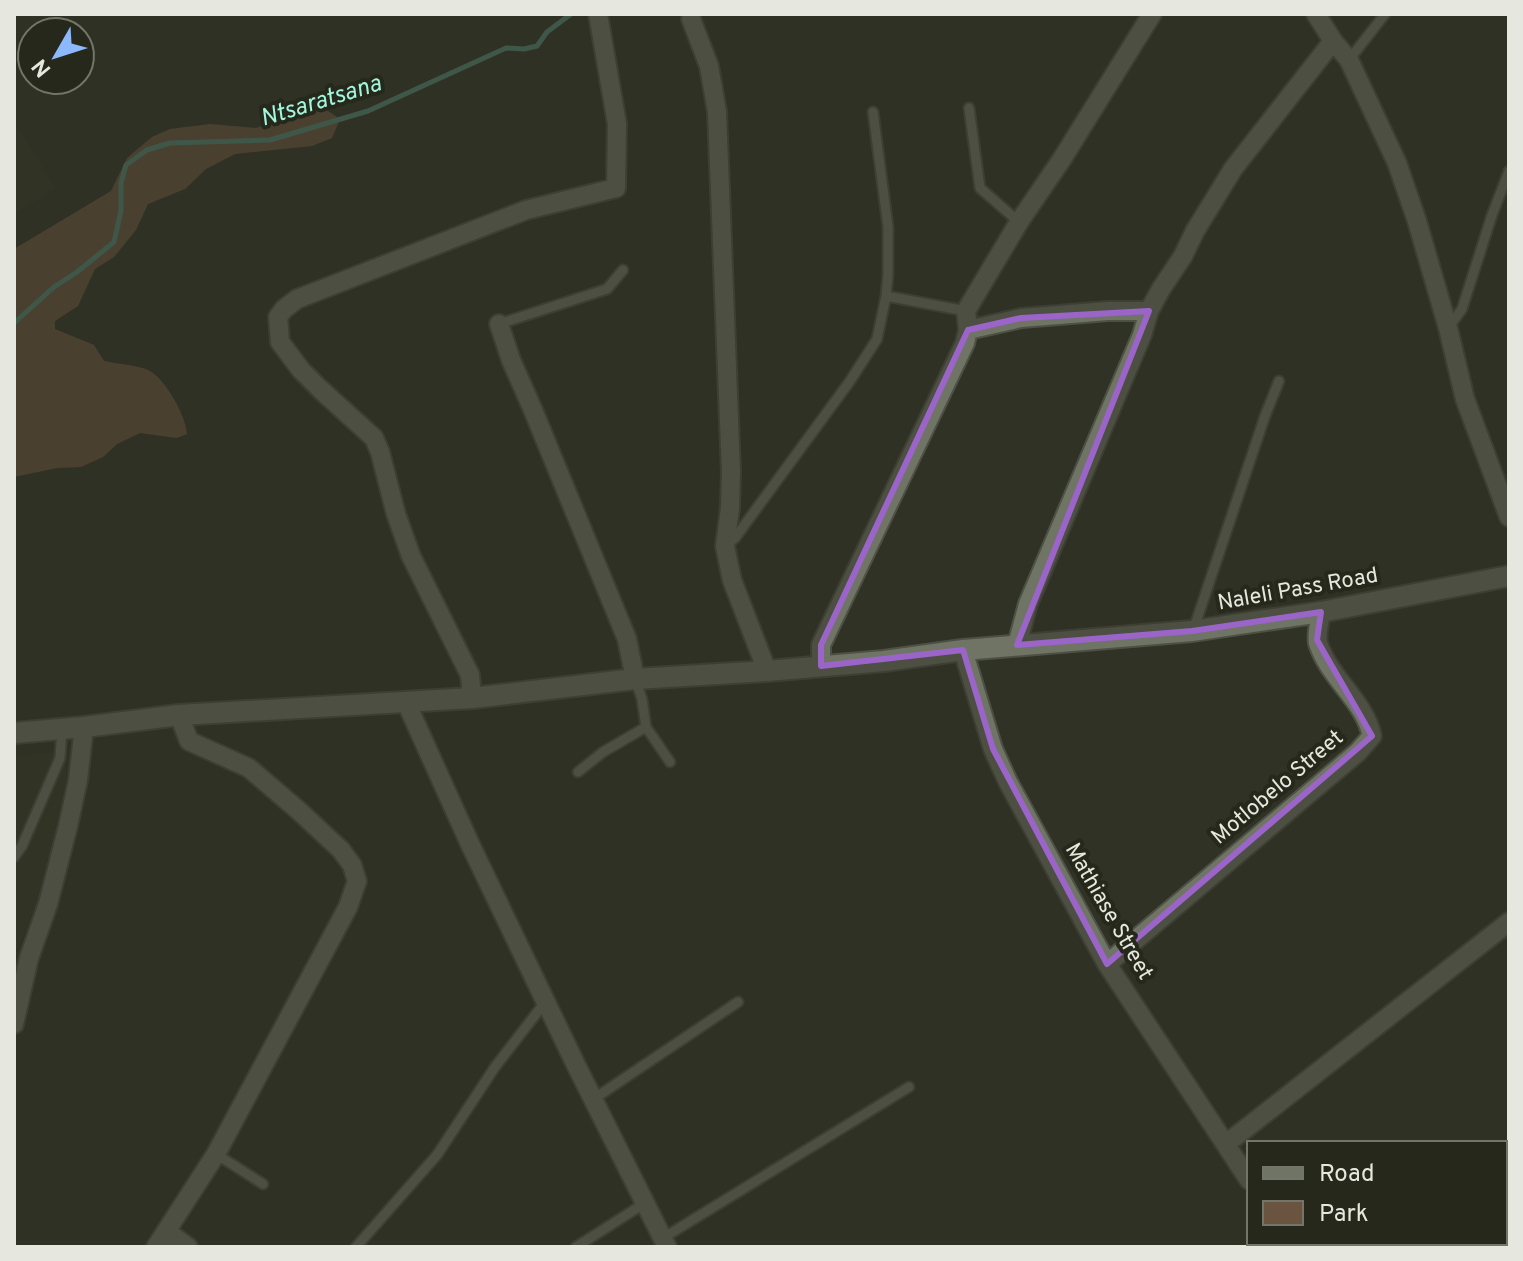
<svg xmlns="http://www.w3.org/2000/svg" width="1523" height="1261" font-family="Overpass,sans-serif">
  <rect width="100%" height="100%" fill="#2f3225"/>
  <path fill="#343925" d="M 14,122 L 55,188 L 14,214 Z
    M 58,752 L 66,753 L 66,784 L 48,865 L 39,901 L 14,955 L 14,757 Z"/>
  <path fill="#6a533f" d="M 312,107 L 322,107 L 340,119 L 332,138 L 312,146 L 235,154 L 206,169 L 185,189 L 148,204 L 136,230 L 114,257 L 95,269 L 78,306 L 55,321 L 55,329 L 94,345 L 104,361 C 116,364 137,365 148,370 C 165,378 186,416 187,434 L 177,438 L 140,433 L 117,444 L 103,457 L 81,467 L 57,468 L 14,477 L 14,249 L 111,191 L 127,158 L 152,137 L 170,129 L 210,124 L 256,128 Z"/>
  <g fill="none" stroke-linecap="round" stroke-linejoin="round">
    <path stroke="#538577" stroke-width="5" d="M 14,323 L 54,287 L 77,272 L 114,242 L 121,211 L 121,183 L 126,165 L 147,150 L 170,143 L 270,140 L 368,111 L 506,48 L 524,49 L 537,46 L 547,32 L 571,14"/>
    <defs>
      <path id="lane" d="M 1349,60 L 1385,14
        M 969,108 L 980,188 L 1019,222
        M 886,296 L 966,311
        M 499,324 L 607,289 L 623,270
        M 1448,328 L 1462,309 L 1492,215 L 1509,171
        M 726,545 L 735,538 L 850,381 L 877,339 L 886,296 L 888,275 L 888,227 L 873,112
        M 1193,631 L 1265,416 L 1279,381
        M 635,679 L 642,699 L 646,727 L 670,762
        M 578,772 L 603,752 L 646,727
        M 14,857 L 22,846 L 60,758 L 62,729
        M 595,1098 L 738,1002
        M 216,1154 L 263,1184
        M 663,1238 L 909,1087
        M 356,1247 L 437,1155 L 495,1067 L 546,1001
        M 576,1247 L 645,1203"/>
      <path id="street" d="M 1316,14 L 1333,41 L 1349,60 L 1397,163 L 1417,221 L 1448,328 L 1465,399 L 1509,517
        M 691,19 L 709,66 L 717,112 L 731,472 L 730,508 L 725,546 L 732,580 L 767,671
        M 499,324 L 511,360 L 533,410 L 627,639 L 635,679
        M 968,330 L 1021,318 L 1108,311 L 1149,311
        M 1017,645 L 1028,604 L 1142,335 L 1149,311 L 1161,289 L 1183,256 L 1195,231 L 1233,169 L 1333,41
        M 963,650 L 993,749 L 1008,782 L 1107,964 L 1249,1180
        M 821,666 L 821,645 L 965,343 L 968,330 L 966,311 L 1019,222 L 1062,159 L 1152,14
        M 472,698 L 470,675 L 411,556 L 396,514 L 380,452 L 374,438 L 320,389 L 301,370 L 280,342 L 278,317 L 284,309 L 297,299 L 526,210 L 616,188 L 617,124 L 598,14
        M 406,702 L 470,844 L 576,1065 L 667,1247
        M 1107,964 L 1358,752 L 1372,736 C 1364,700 1329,678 1318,643 C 1316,634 1320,621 1321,612
        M 14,1024 L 29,958 L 48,904 L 68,826 L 78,780 L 84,727
        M 1226,1144 L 1509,922
        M 1505,1195 L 1509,1192
        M 166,1231 L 188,1247
        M 1290,1243 L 1293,1247
        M 156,1247 L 216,1154 L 348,907 L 357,881 L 352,865 L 341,850 L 298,810 L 249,768 L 189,741 L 179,715
        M 1444,1247 L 1449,1243"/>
      <path id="secondary" d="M 14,733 L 84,727 L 179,715 L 472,698 L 635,679 L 767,671 L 884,661 L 963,650 L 1192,631 L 1321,612 L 1509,576"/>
    </defs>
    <use href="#lane" stroke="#4d5044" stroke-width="13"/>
    <use href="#street" stroke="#4d5044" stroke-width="22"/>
    <use href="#secondary" stroke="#4d5044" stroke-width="24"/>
    <use href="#lane" stroke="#707465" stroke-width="9"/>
    <use href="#street" stroke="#707465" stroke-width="18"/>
    <use href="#secondary" stroke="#707465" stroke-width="20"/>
  </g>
  <path d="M0 0H1523V1261H0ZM 1149,311 L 1017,645 L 1192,631 L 1321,612 L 1317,640 L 1372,736 L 1107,964 L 993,749 L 963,650 L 821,666 L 821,645 L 968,330 L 1021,318 Z" fill="#2f3225" fill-opacity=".55" fill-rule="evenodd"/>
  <path fill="none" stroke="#9b64c9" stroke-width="6" stroke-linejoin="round" d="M 1149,311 L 1017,645 L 1192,631 L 1321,612 L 1317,640 L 1372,736 L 1107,964 L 993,749 L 963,650 L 821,666 L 821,645 L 968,330 L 1021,318 Z"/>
  <g text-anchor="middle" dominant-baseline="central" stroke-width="8" stroke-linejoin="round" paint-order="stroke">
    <g font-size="22" fill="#e6e8df" stroke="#25281b">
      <text transform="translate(1298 590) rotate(-10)">Naleli Pass Road</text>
      <text transform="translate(1278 788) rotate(-40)">Motlobelo Street</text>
      <text transform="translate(1108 912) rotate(60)">Mathiase Street</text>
    </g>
    <g font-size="24" font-style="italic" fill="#a2f6de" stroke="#25281b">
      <text transform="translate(321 102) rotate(-17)">Ntsaratsana</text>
    </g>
  </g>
  <rect width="1523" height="1261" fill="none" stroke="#e6e8df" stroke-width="32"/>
  <rect x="1247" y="1141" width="260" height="104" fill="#25281b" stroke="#727569" stroke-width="2"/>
  <rect x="1263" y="1167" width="40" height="12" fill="#707465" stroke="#727569" stroke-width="2"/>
  <text x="1319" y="1181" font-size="24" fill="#e6e8df">Road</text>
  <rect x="1263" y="1201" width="40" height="24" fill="#6a533f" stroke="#727569" stroke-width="2"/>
  <text x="1319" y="1221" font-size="24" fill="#e6e8df">Park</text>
  <g transform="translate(56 56) rotate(231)"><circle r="38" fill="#25281b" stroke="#727569" stroke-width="2"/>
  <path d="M0-6L14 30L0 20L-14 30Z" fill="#8cb9fc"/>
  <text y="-12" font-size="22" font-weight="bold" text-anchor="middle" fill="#e6e8df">N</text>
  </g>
</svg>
